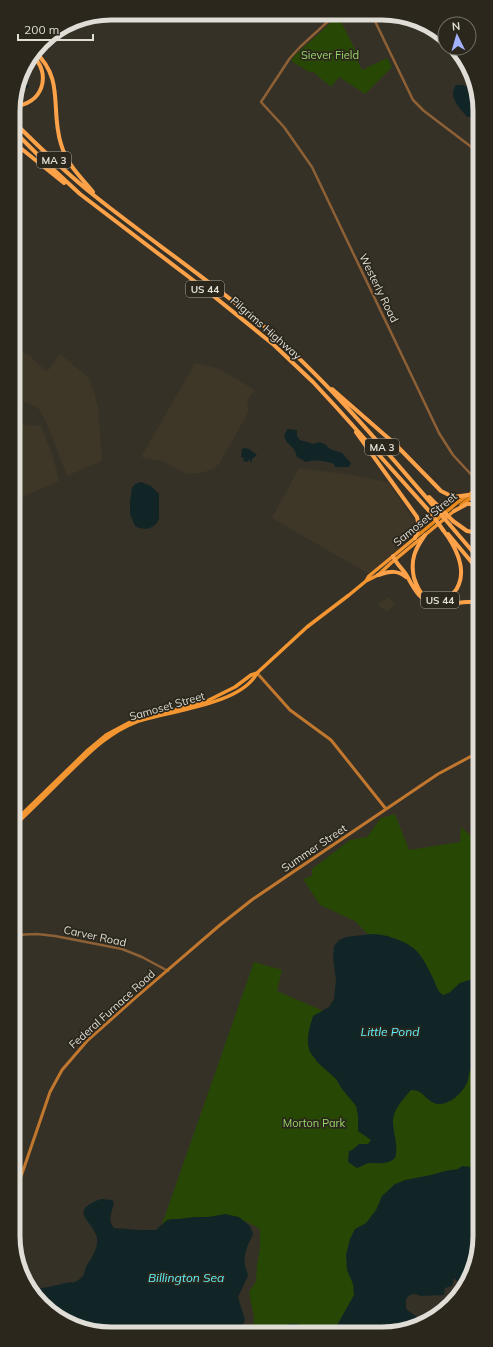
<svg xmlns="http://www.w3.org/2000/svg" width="493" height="1347" font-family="Mulish,sans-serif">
  <rect width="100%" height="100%" fill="#353127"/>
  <path fill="#3e3727" d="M 14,347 L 30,356 L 47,372 L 60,354 L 89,378 L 94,392 L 98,407 L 102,461 L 67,476 L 46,421 L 38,408 L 14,397 Z
    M 195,363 L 217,368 L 255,390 L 247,401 L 249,411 L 219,464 L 211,470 L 200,473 L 187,474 L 162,461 L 141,457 Z
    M 14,420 L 19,425 L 41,426 L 53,457 L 59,481 L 14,501 Z
    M 299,468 L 352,475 L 388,482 L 418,526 L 414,535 L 369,574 L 272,518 Z
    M 389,597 L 395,605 L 387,611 L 377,605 Z"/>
  <path fill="#274805" d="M 336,18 L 339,18 L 358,55 L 358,62 L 362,70 L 387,58 L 392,67 L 365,94 L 339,77 L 331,87 L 312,71 L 311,73 L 291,61 L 294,56 Z
    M 395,814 L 409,850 L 460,842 L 461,827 L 479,843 L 480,1170 L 365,1303 L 331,1331 L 318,1327 L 304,1326 L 292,1332 L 253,1332 L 254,1317 L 249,1292 L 256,1281 L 257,1264 L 260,1249 L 260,1229 L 245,1221 L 227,1219 L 160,1230 L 254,962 L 282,970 L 277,991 L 328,1013 L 368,934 L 355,921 L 320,905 L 303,879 L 312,876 L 312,869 L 350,840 L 367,837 L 381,818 Z"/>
  <path fill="#122526" d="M 20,80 L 24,81 L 29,86 L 20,95 L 16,95 Z
    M 456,85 L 462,85 L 478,91 L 478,115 L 470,117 L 467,117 C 460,108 447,97 456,85 Z
    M 288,429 L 297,430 L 297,436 L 300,440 L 313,444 L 319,442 L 325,444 L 330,449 L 342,453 L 351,463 L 349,467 L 335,467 L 334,464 C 324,461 316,459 306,462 L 297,457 C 296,454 295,450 293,448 C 287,442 280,438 288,429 Z
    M 244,448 L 249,449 L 257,455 L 252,459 L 252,463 L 249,459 L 248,462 L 243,461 L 244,458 L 241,457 L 242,449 Z
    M 141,482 L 151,486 L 159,494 L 159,518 L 157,523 L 152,527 L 147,529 L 139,528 L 135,526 L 130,514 L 130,502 L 132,488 L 135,484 Z
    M 371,934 C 379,934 385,935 393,938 C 418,946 422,956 433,978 C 436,984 437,991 443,995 L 449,993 L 460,983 L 479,977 L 479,1025 C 476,1031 481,1047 479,1055 C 478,1062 473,1066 470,1071 C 468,1075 469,1079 467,1083 C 462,1093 450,1105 438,1104 C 427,1103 424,1090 412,1090 L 410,1091 C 404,1099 393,1109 393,1121 C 393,1133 399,1146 395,1158 C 388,1165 379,1163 370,1163 C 366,1163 361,1167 357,1168 L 348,1162 L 349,1150 L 351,1151 L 359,1144 L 368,1144 L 371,1140 L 358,1131 L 358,1116 L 356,1106 L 342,1089 L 336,1079 L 318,1063 L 310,1052 L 308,1045 L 308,1036 L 310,1026 L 313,1016 L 329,1007 L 334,999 L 336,980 L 333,959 L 334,946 L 339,940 L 346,937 Z
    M 462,1166 L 480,1168 L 480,1243 L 473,1274 L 461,1293 L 459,1283 L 454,1278 L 452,1286 L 445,1288 L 444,1295 L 421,1296 L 415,1294 L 410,1295 L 406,1299 L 406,1309 L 425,1323 L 402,1332 L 276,1332 C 292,1311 317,1338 336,1327 L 354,1295 L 353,1284 L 347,1270 L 346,1255 L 350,1239 L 355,1229 L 366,1223 L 376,1210 L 382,1196 L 395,1184 L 405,1180 L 431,1175 L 445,1171 L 458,1169 Z
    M 101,1199 L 112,1200 L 114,1203 C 112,1212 107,1220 114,1228 L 141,1230 L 156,1230 L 167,1220 L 172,1219 L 179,1219 L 194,1217 L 208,1217 L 225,1214 L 239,1217 L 250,1226 L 253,1234 C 248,1244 243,1255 245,1266 C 246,1270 248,1273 248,1276 L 238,1297 L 245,1320 L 240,1332 L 92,1332 L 42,1306 L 34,1291 C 38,1288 43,1288 48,1287 C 55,1286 60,1284 66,1283 C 69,1282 73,1283 75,1282 C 77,1281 81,1278 83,1276 C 84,1274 85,1270 86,1267 C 89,1261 94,1255 96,1248 C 105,1223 60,1214 101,1199 Z"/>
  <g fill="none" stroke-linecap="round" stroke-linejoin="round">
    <path stroke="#8e6035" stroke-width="2.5" d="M 336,14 L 300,47 L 290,58 L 261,102 L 284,127 L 312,167 L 439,433 L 453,455 L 479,483
      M 372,15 L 413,100 L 424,111 L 478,152
      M 14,935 L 37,934 L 55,936 L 122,949 L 142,957 L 168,971"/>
    <path stroke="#c1772d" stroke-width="3" d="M 257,673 L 290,710 L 331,740 L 386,809
      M 15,1194 L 50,1092 L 62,1070 L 87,1041 L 134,999 L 220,925 L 253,899 L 438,774 L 479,752"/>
    <path stroke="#e9891b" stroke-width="3.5" d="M 461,505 L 479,492
      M 416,537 L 458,502 L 479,488"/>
    <path stroke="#f39632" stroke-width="3.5" d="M 366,581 L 378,575 L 391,563 L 454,511
      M 14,822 L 88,750 L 106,735 L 134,720 L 207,701 L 235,687 L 251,675 L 257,673 L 307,627 L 349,595 L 366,581 L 369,576 L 415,538
      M 14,826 C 31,810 48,793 64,777 C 86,756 107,733 136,722 C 168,711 241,705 257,673"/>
    <path stroke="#fda249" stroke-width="4" d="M 35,52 C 65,79 50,110 61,144 C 67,165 80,176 93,192
      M 13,106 C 42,106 53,74 32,55
      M 13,121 C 39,147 66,173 96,197 C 150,240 208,279 261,324 C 326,379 381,445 436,509
      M 13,130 L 41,158 L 80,194 L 206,290 L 274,345 L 313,382 L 337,408 L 431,513
      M 13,142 L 64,183
      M 332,389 L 395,444 L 441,491 L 453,497 L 468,495
      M 356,432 L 417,517 L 419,527 L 415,538
      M 429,497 L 439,507
      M 454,511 L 467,504 L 479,504
      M 453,521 L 467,531 L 479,533
      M 450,525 L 479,559
      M 448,534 L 479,571
      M 425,535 C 415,549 410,560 414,578 C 416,584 419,592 424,596 C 437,606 454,598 459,584 C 466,566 454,544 443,530
      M 393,556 C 396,564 403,569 407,576 C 411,583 414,589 419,595 C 433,611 460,600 479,602
      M 378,575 C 389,572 396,569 406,577"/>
    <path stroke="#fda249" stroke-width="4" d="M 439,507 L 453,521
      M 436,509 L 450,525
      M 431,513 L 443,530"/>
  </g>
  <g text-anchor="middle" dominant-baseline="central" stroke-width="3.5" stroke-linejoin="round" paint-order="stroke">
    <g fill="#2b271d" stroke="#a9a69e" stroke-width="1">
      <rect x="37" y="152" width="34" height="16" rx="3"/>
      <rect x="186" y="281" width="38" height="16" rx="3"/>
      <rect x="365" y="439" width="34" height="16" rx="3"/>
      <rect x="421" y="592" width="38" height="16" rx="3"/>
    </g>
    <g font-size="10" font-weight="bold" fill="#dfddd6">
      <text x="54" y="160">MA 3</text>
      <text x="205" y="289">US 44</text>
      <text x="382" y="447">MA 3</text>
      <text x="440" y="600">US 44</text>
    </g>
    <g font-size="11" fill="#98d668" stroke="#2b271d">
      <text x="330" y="55">Siever Field</text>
      <text x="314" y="1123">Morton Park</text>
    </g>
    <g font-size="11" fill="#dfddd6" stroke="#2b271d">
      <text transform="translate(379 288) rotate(64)">Westerly Road</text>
      <text transform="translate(266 328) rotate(41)">Pilgrims Highway</text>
      <text transform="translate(425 519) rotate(-39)">Samoset Street</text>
      <text transform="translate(167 706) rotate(-16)">Samoset Street</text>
      <text transform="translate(314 848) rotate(-34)">Summer Street</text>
      <text transform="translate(95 936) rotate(12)">Carver Road</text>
      <text transform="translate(112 1009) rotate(-42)">Federal Furnace Road</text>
    </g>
    <g font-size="12" font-style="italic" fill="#5ff3fd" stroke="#2b271d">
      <text x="390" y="1031">Little Pond</text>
      <text x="186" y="1277">Billington Sea</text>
    </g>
  </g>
  <path d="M0 0H493V1347H0ZM111 20H382A91 91 0 0 1 473 111V1236A91 91 0 0 1 382 1327H111A91 91 0 0 1 20 1236V111A91 91 0 0 1 111 20Z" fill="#2b271d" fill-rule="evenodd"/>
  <path fill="none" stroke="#dfddd6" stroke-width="5" d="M111 20H382A91 91 0 0 1 473 111V1236A91 91 0 0 1 382 1327H111A91 91 0 0 1 20 1236V111A91 91 0 0 1 111 20Z"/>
  <g transform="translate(457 36) rotate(355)"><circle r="19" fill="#2b271d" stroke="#737067"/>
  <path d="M0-3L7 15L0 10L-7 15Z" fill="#a2b2fd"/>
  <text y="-6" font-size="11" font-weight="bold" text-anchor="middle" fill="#dfddd6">N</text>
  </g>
  <path d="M18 34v6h75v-6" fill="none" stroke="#dfddd6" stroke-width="2"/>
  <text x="24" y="34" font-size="12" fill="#dfddd6" stroke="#2b271d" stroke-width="3" paint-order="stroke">200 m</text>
</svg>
